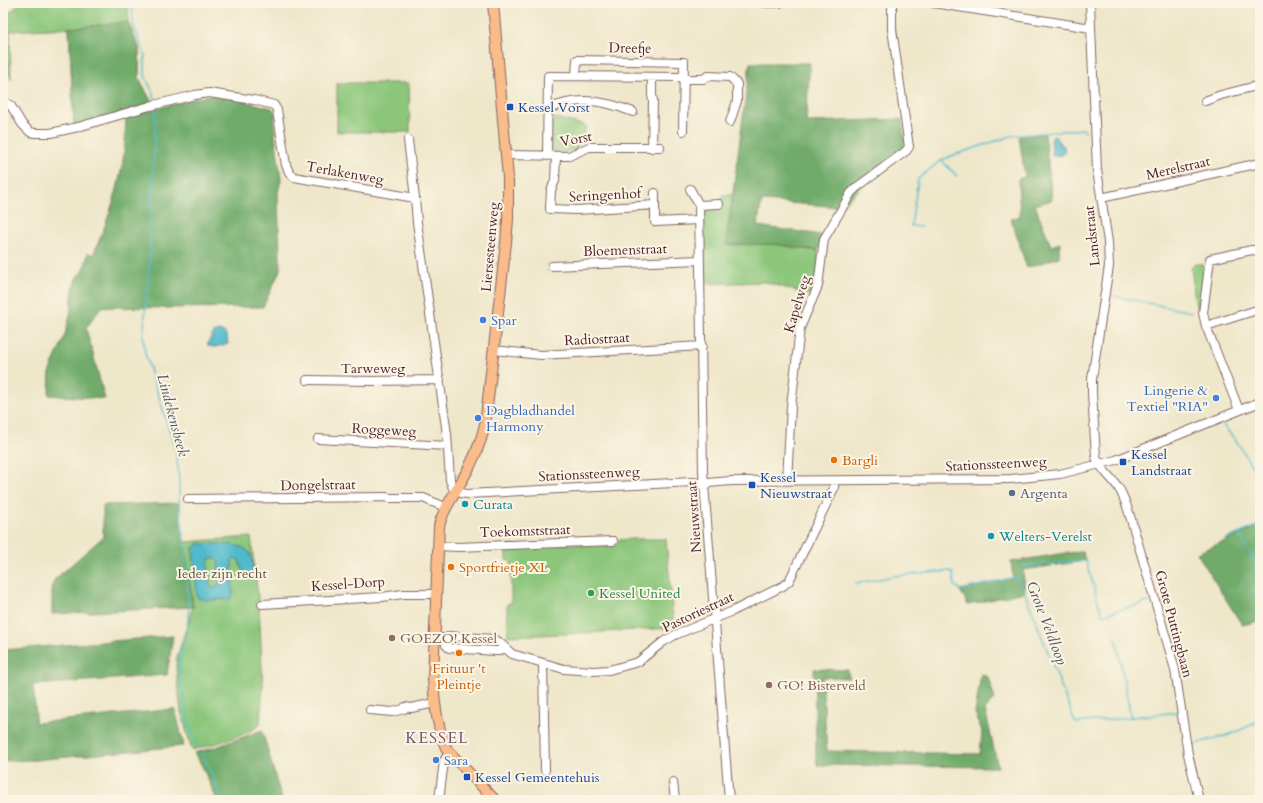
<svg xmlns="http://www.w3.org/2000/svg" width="1263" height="803" font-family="Cardo,serif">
  <rect width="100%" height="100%" fill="#fcf5e5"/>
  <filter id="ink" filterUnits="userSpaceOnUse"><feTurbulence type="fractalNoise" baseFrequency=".025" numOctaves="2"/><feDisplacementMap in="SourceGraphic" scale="8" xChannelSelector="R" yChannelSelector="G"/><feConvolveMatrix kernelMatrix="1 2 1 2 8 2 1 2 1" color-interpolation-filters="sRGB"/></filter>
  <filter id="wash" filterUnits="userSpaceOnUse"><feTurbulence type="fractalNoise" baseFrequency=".012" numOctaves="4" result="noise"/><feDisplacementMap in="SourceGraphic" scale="16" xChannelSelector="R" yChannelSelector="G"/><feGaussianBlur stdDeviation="0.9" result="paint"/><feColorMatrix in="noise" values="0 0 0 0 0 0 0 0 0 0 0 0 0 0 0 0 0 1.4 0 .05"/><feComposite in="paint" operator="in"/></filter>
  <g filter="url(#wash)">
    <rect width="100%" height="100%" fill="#eee7ca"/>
    <path fill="#8bc67a" stroke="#6a7252" d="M 20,3 L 129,3 L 128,22 L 133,37 L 139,47 L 139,78 L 152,103 L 74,127 L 69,28 L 10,31 L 11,80 L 3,56 L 3,19 Z
      M 337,83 L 409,83 L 410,132 L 337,132 Z
      M 551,117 L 587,126 L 576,149 C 569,152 559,154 551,150 Z
      M 722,195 L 733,195 L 726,244 L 774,244 L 818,251 L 818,266 L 813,296 L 766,282 L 704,284 L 704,210 L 720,208 Z
      M 1195,264 L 1201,264 L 1205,268 L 1200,309 L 1196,307 L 1191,268 Z
      M 251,537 L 259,605 L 263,686 L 260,725 C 245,736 211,745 192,750 L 181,712 L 176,668 L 177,657 L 193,607 L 184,542 Z
      M 632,539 L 666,539 L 674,628 L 565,634 L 508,636 L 507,604 L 511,603 L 511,561 L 506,560 L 506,546 L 617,543 L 619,540 Z"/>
    <path fill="#70ab6a" stroke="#5d654a" d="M 128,22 L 139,47 L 139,78 L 152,103 L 74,127 L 69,28 Z
      M 750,63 L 810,63 L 806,122 L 902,119 L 905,142 L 904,148 L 840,207 L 762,201 L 757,226 L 823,235 L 818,251 L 774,244 L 726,245 Z
      M 210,95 L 223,96 L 272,108 L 275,113 L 275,135 L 281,179 L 278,193 L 280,259 L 280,270 L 277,277 L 263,307 L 164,308 L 102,307 L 86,328 L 105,399 L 49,395 L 50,370 L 64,338 L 70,315 L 73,290 L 76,278 L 84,269 L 88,253 L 93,255 C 104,230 116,198 121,171 C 125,153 125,134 126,116 Z
      M 1045,134 L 1052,200 L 1035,205 L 1051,246 L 1060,243 L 1059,257 L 1027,268 L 1011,219 L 1020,216 L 1018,179 L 1025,177 L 1019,137 Z
      M 179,503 L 193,607 L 52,614 L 52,586 L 55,579 L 103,537 L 103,505 Z
      M 1260,526 L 1260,621 L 1242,625 L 1197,553 Z
      M 1083,552 L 1085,561 L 1023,570 L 1025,592 L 968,605 L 960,590 L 1013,578 L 1011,562 L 1065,553 Z
      M 173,636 L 167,675 L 33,685 L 36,715 L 35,723 L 175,709 L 184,746 L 36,760 L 3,761 L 3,650 Z
      M 814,669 L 848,670 L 849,678 L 822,677 L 827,751 L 980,754 L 982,731 L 975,713 L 981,674 L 988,677 L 995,699 L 985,709 L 998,767 L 817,765 L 816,755 Z
      M 262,730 L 282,800 L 217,800 L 202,766 L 194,753 L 216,747 Z"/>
    <path fill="#4fbacb" stroke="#4c6c7b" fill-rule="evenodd" d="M 1053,136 L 1057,137 L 1059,143 L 1064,146 L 1065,153 L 1062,155 L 1055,156 L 1052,155 L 1051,139 Z
      M 218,331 L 224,332 L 227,336 L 228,344 L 215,347 L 208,346 L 208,343 L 213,333 Z
      M 198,544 C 211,544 238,542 248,551 C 253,556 253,567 253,573 L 244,574 L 238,559 L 234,558 L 232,560 L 233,595 L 231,599 L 205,600 L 198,598 L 197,596 L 193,548 ZM 210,558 L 216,558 L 218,560 L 219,586 L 211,588 L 210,586 L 208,563 Z"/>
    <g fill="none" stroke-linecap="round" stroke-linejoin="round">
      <path stroke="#4fbacb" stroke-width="1.5" d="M 132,3 L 133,24 L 145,56 L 145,76 L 154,95 L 155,102
        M 156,107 L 150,227 L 150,259 L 143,338 L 145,353 L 176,451 L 179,480 L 179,501 L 187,568 L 189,607 L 187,634 L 179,661 L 180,677 L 188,722 L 199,748
        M 942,161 L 957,176
        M 921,227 L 911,226 L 918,179 L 939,162 L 951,156 L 1011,136 L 1082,129 L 1086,131
        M 1114,296 L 1191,312
        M 1223,425 C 1229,432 1236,440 1241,448 C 1247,456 1250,469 1260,473
        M 1239,534 L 1260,572
        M 1226,539 L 1260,525
        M 1021,566 L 1086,561 L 1102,615 L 1151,601
        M 855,584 L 894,576 L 950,571 L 952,572 L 955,585 L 960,590 L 963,590 L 1016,577 L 1019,578 L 1075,722 L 1077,723 L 1178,712
        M 1253,594 L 1258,586 L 1260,577
        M 1116,638 L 1131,718
        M 1192,746 C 1201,741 1212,740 1222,737 C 1236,733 1248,727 1260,720
        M 201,752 L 211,772 L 221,800"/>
    </g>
  </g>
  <g filter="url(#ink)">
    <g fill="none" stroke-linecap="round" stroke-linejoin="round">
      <defs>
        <path id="minor" d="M 764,3 L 780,3
          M 933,3 L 1091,28
          M 1090,3 L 1097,170 L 1108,242 L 1109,266 L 1092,379 L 1092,393 L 1096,457 C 1100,469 1111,477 1118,487 C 1124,496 1127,506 1130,516 L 1171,655 L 1175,670 L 1188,754 L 1199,800
          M 576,76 L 577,60 L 684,62 L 683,131
          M 3,101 L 11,106 L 22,124 L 30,132 L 35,133 L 51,133 L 78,127 L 150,106 L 195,95 L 209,93 L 254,100 L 274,105 L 277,110 L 286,165 L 289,172 L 294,177 L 415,198 L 417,222 L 447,434 L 450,480 L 453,488 L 461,493 L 467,494 L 692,482 L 699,483 L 705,487
          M 1205,101 L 1221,95 L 1260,85
          M 548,109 C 578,96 603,100 633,112
          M 408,140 L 415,198
          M 652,148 L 653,101 L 652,95 L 652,77
          M 506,155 L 569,156 L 589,147 L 660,147
          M 547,156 L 548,76 L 683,77 L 686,79 L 703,79 L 708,76 L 730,77 L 737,84 L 737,101 L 730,122
          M 556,156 L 555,181 L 551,190 L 550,209 L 577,210 L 655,205 L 655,222 L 699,220
          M 690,189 L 699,205 L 703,471 L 729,800
          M 655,193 L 655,205
          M 1101,198 L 1260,163
          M 699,205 L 719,204
          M 552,266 L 700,260
          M 1206,326 L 1203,313 L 1210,259 L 1252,250 L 1260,251
          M 494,350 L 541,355 L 702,346
          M 307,380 L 373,381 L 440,380
          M 1239,410 L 1206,326 L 1260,309
          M 318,439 L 448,446
          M 787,481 L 791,406 L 800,328 L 818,286 L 824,239 L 851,193 L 857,187 L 906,151 L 909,147 L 892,29 L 892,3
          M 705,487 L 708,483 L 731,481 L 1011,479 L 1060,474 L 1116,460 L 1260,402
          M 188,499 L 386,497 L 389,498 L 423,498 L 445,507
          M 438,546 L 458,547 L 613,541
          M 262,604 L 382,597 L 403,594 L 436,594
          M 434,638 L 447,638 L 450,636 L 493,639 L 499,642 L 512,654 L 564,669 L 593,671 L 609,670 L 638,662 L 663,642 L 675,635 L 733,611 L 783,586 L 789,581 L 834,488 L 834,481
          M 447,638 L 446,645 L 449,648 L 496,651 L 499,651 L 504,647
          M 543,663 L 545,770
          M 370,710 L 392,712 L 404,709 L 405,707 L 411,708 L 435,703
          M 673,782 L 675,800
          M 439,800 L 444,761 L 449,753"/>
        <path id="major" d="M 493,3 L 508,178 L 508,219 L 506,243 L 485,425 C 480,446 472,464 461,482 C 453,497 443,509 439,526 L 433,678 C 434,701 437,728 447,750 L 495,800"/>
      </defs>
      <use href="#minor" stroke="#836563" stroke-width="10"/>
      <use href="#major" stroke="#836563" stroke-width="12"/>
      <use href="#minor" stroke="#fff" stroke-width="8"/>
      <use href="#major" stroke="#fabc8b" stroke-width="10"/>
    </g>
  </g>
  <g fill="#1a4fb4" stroke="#fcf5e5" stroke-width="1.5">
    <rect x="506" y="103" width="8" height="8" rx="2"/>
    <rect x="1119" y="458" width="8" height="8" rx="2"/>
    <rect x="748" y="481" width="8" height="8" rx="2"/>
    <rect x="463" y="773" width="8" height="8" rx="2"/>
  </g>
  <g fill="#3f7fe0" stroke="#fcf5e5" stroke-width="1.5">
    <circle cx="483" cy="320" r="4"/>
    <circle cx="1216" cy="398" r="4"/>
    <circle cx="478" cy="418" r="4"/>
    <circle cx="436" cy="760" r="4"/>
  </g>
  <g fill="#e8710a" stroke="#fcf5e5" stroke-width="1.5">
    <circle cx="834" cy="460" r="4"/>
    <circle cx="451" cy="567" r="4"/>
    <circle cx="459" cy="653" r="4"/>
  </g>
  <circle fill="#5c6f8a" stroke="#fcf5e5" stroke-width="1.5" cx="1012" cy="493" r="4"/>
  <g fill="#0f9aa8" stroke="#fcf5e5" stroke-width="1.5">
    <circle cx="465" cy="504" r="4"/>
    <circle cx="991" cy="536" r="4"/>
  </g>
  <circle fill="#2e9e5b" stroke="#fcf5e5" stroke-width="1.5" cx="591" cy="593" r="4"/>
  <g fill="#8d6e63" stroke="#fcf5e5" stroke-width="1.5">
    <circle cx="392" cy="638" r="4"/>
    <circle cx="769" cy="685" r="4"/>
  </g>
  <g text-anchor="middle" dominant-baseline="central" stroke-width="4" stroke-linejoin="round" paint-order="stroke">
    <g font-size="14" fill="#4a1f2b" stroke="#fcf5e5">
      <text transform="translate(630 48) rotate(1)">Dreefje</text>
      <text transform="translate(576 139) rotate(-11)">Vorst</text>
      <text transform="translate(1178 168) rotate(-13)">Merelstraat</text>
      <text transform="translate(345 173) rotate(10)">Terlakenweg</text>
      <text transform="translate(605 195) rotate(-3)">Seringenhof</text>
      <text transform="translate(1092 236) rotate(-96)">Landstraat</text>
      <text transform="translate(490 247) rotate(-85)">Liersesteenweg</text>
      <text transform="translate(625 250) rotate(-2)">Bloemenstraat</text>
      <text transform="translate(797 304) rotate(-73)">Kapelweg</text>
      <text transform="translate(597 339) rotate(-3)">Radiostraat</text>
      <text x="373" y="368">Tarweweg</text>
      <text transform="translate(384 430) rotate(3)">Roggeweg</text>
      <text transform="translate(996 464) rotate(-3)">Stationssteenweg</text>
      <text transform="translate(589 474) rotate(-3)">Stationssteenweg</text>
      <text transform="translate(318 485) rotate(-1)">Dongelstraat</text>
      <text transform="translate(694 517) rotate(-94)">Nieuwstraat</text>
      <text transform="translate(525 531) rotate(-2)">Toekomststraat</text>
      <text transform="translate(348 584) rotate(-4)">Kessel-Dorp</text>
      <text transform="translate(698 612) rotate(-25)">Pastoriestraat</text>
      <text transform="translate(1174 624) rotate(75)">Grote Puttingbaan</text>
    </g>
    <g font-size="14" fill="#164399" stroke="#fcf5e5" text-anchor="start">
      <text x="518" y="107">Kessel Vorst</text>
      <text x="1131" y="454">Kessel<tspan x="1131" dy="16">Landstraat</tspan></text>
      <text x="760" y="477">Kessel<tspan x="760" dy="16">Nieuwstraat</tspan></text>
      <text x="475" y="777">Kessel Gemeentehuis</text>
    </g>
    <g font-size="14" fill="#366cbe" stroke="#fcf5e5" text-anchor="start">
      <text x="491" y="320">Spar</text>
      <text x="1208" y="390" text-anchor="end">Lingerie &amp;<tspan x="1208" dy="16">Textiel "RIA"</tspan></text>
      <text x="486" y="410">Dagbladhandel<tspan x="486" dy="16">Harmony</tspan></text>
      <text x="444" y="760">Sara</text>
    </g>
    <g font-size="14" fill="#c56008" stroke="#fcf5e5" text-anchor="start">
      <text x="842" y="460">Bargli</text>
      <text x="459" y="567">Sportfrietje XL</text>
      <text x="459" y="668" text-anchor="middle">Frituur 't<tspan x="459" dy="16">Pleintje</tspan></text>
    </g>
    <g font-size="14" fill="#4e5e75" stroke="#fcf5e5" text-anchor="start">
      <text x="1020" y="493">Argenta</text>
    </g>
    <g font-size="14" fill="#0d838f" stroke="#fcf5e5" text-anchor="start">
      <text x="473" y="504">Curata</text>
      <text x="999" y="536">Welters-Verelst</text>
    </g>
    <g font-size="14" fill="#5e5143" stroke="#fcf5e5">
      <text x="222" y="573">Ieder zijn recht</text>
    </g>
    <g font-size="14" fill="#27864d" stroke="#fcf5e5" text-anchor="start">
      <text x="599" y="593">Kessel United</text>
    </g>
    <g font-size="14" fill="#785e54" stroke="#fcf5e5" text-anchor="start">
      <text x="400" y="638">GOEZO! Kessel</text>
      <text x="777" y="685">GO! Bisterveld</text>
    </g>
    <g font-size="15" font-style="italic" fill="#4c5563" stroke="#fcf5e5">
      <text transform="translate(173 415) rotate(75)">Lindekensbeek</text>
      <text transform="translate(1047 623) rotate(69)">Grote Veldloop</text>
    </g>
    <g font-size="16" letter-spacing="1" fill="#74566f" stroke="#fcf5e5">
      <text x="437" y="738">KESSEL</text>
    </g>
  </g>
  <rect width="1263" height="803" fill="none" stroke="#fcf5e5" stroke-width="16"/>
</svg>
